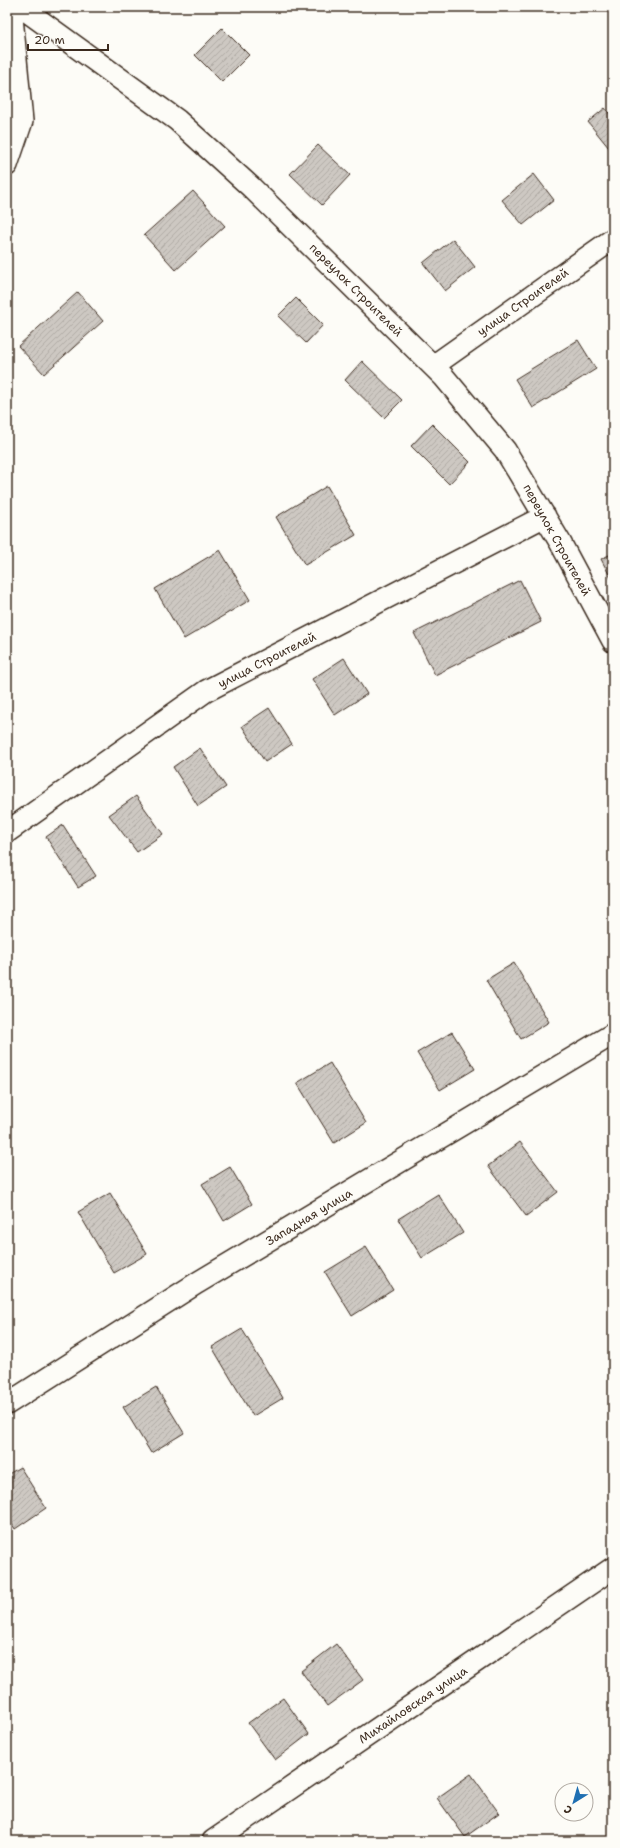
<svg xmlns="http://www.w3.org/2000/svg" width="620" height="1848" font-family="'Shantell Sans',sans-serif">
  <defs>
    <pattern id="building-hatch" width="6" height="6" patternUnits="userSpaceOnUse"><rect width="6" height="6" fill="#cdc8c2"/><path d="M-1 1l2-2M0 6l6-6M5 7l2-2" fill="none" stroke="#b1aca6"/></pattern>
  </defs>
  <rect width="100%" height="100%" fill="#fdfcf7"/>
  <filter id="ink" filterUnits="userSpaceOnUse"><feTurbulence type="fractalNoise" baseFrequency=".025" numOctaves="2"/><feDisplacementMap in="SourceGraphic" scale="8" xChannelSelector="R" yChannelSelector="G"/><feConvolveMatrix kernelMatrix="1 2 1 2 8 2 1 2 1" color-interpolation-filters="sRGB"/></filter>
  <g filter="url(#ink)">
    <path fill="url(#building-hatch)" stroke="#3b2a1e" d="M 222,28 L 249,55 L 222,82 L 195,55 Z
      M 605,108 L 613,118 L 613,153 L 588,122 Z
      M 318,145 L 350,175 L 322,205 L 290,174 Z
      M 534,174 L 554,200 L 523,225 L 502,200 Z
      M 193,191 L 225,226 L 176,270 L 144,235 Z
      M 453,239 L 475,267 L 445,291 L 423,263 Z
      M 78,292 L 103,321 L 44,374 L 18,346 Z
      M 296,298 L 323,325 L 306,343 L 278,316 Z
      M 578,340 L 596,369 L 533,408 L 515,379 Z
      M 362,361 L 402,400 L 384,418 L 345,380 Z
      M 432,424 L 470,462 L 449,484 L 411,446 Z
      M 327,486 L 356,535 L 305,565 L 276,517 Z
      M 220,550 L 250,600 L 184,639 L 155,589 Z
      M 613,553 L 613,582 L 601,559 Z
      M 520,580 L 541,622 L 435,675 L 414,633 Z
      M 344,658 L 367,694 L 335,715 L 312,679 Z
      M 269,708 L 292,744 L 265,762 L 242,726 Z
      M 200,748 L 226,787 L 198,806 L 173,767 Z
      M 136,796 L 163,834 L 137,852 L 109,815 Z
      M 63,825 L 96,876 L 78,887 L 46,837 Z
      M 514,963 L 549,1022 L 521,1039 L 486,980 Z
      M 452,1032 L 475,1069 L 440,1090 L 417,1053 Z
      M 330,1063 L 366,1123 L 334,1143 L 297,1083 Z
      M 520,1142 L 558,1192 L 526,1216 L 488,1166 Z
      M 230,1167 L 252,1204 L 224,1221 L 202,1184 Z
      M 110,1193 L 147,1254 L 114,1273 L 78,1212 Z
      M 438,1194 L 463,1233 L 422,1258 L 398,1219 Z
      M 366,1247 L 393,1290 L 352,1316 L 325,1272 Z
      M 242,1329 L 283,1398 L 253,1416 L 212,1347 Z
      M 156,1387 L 184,1433 L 151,1453 L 123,1407 Z
      M 20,1467 L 46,1508 L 15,1529 L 7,1516 L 7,1475 Z
      M 336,1644 L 363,1680 L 327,1706 L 301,1671 Z
      M 283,1698 L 309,1734 L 275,1760 L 248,1723 Z
      M 471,1774 L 499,1813 L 465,1837 L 437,1798 Z"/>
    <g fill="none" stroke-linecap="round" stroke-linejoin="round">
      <defs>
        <path id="street" d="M 21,7 L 177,120 L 251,187 L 444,377 L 505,450 L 560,542 L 613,641
          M 7,165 L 22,121 L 11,7
          M 433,366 L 613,239
          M 7,832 L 206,691 L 545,516
          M 7,1404 L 197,1283 L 613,1034
          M 213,1841 L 613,1568"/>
      </defs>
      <use href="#street" stroke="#3b2a1e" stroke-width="24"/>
      <use href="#street" stroke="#fdfcf7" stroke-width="21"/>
    </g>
  </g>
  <g text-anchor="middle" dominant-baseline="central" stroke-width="3" stroke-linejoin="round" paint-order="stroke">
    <g font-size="12" fill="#3b2a1e" stroke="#fdfcf7">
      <text transform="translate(356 290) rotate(45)">переулок Строителей</text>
      <text transform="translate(523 302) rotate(-35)">улица Строителей</text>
      <text transform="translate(557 540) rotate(61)">переулок Строителей</text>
      <text transform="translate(267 660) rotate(-27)">улица Строителей</text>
      <text transform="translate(309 1217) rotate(-31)">Западная улица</text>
      <text transform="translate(413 1705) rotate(-34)">Михайловская улица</text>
    </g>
  </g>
  <rect width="620" height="1848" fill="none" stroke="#fdfcf7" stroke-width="24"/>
  <rect x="12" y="12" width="596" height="1824" fill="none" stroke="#3b2a1e" stroke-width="1.5" filter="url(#ink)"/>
  <g transform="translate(574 1802) rotate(217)"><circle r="19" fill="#fdfcf7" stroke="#afa8a0"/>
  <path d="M0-3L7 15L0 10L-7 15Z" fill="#1f6fb2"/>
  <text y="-6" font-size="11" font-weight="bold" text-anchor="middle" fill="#3b2a1e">С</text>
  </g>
  <path d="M28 44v6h80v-6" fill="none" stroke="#3b2a1e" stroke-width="2"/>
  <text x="34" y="44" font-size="12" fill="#3b2a1e" stroke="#fdfcf7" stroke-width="3" paint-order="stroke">20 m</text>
</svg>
